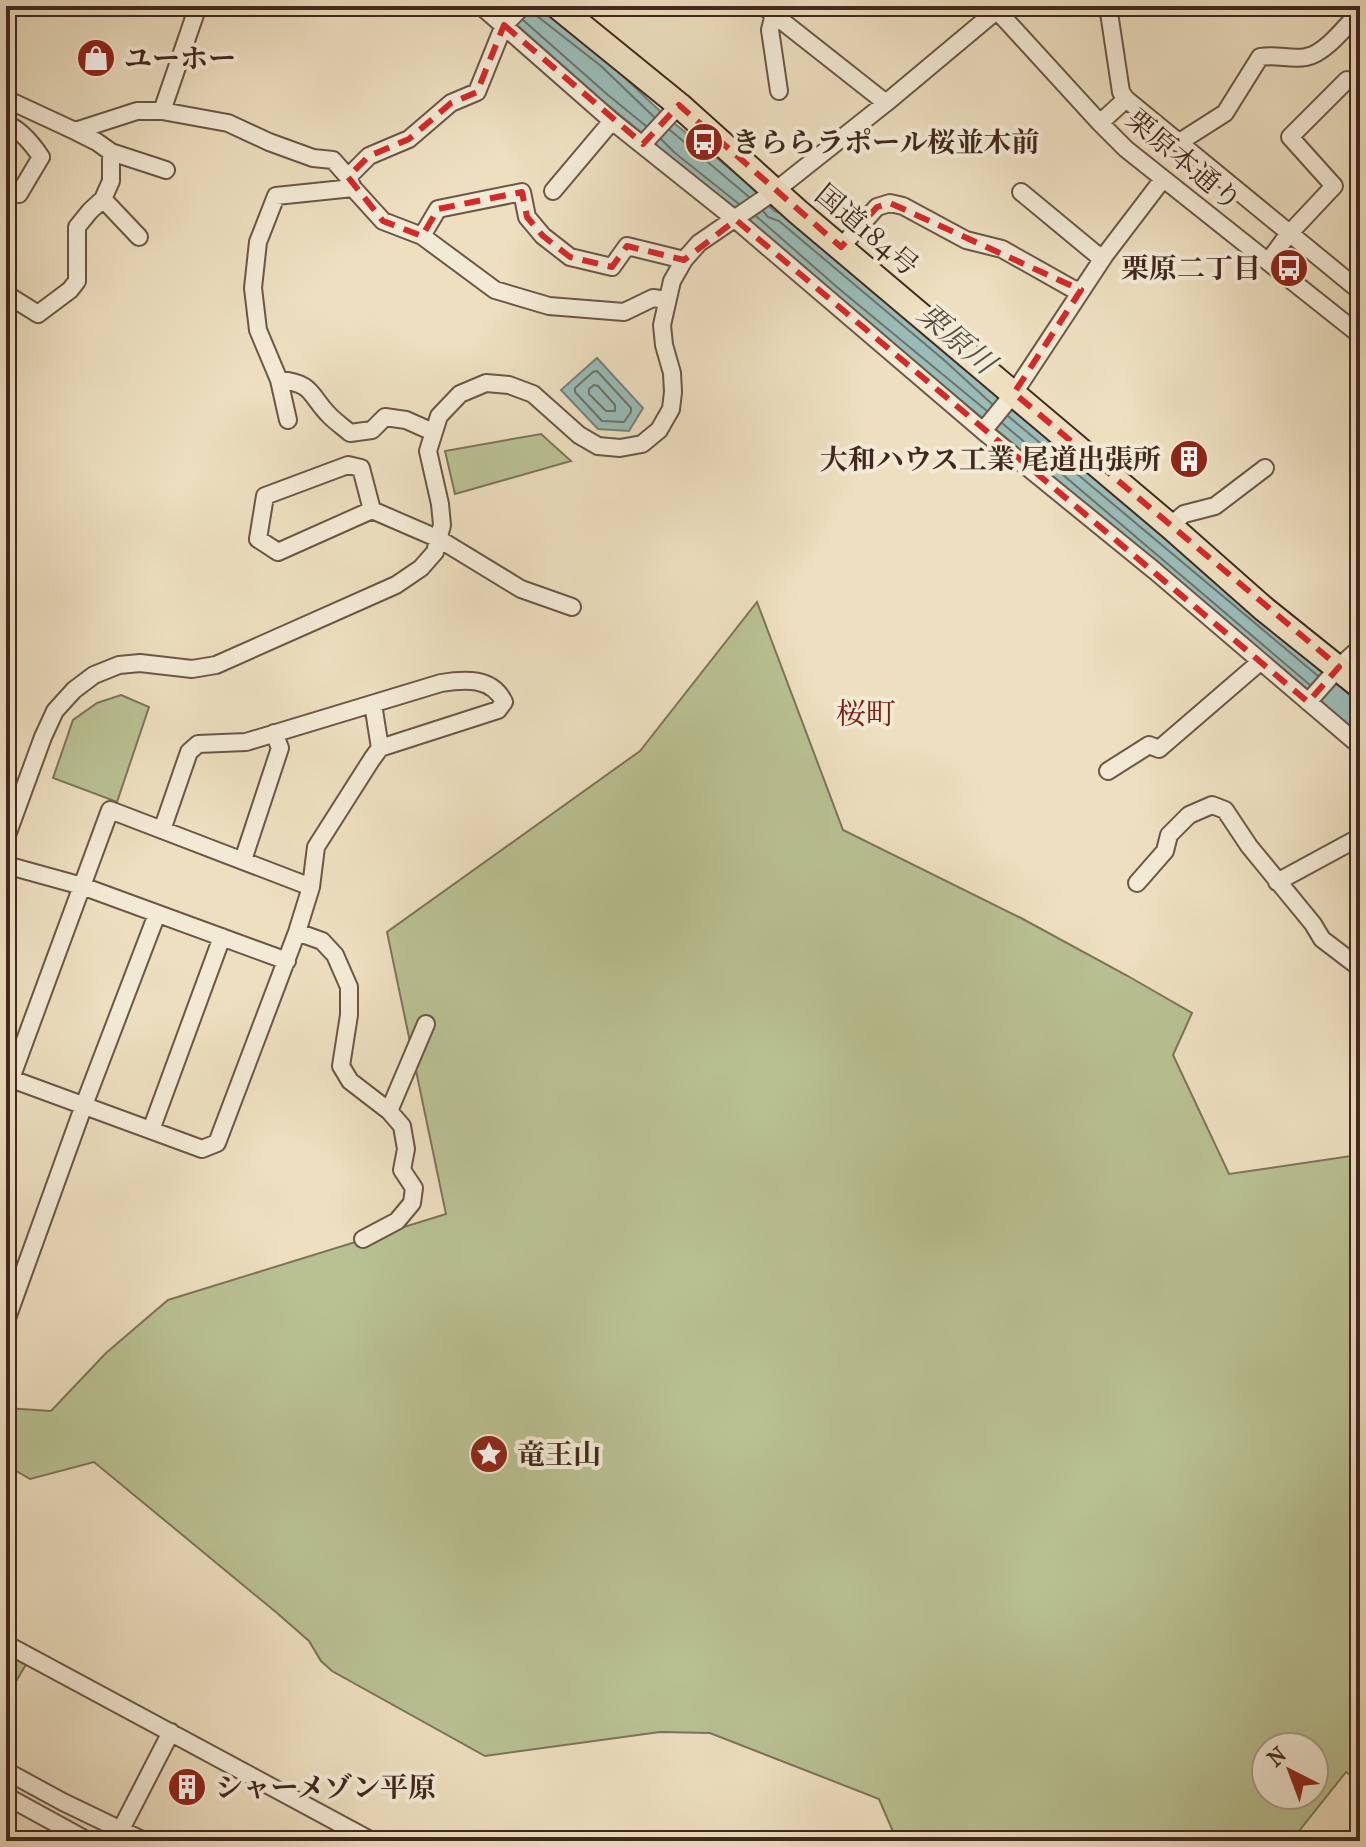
<svg xmlns="http://www.w3.org/2000/svg" width="1366" height="1847" font-family="'IM FELL French Canon','Noto Serif JP',serif">
  <rect width="100%" height="100%" fill="#eddfc0"/>
  <filter id="stains"><feTurbulence type="fractalNoise" baseFrequency=".0025" numOctaves="4"/><feColorMatrix values="0 0 0 0 .2 0 0 0 0 .09 0 0 0 0 .02 0 0 0 .5 -.17"/></filter>
  <radialGradient id="worn" r=".72"><stop offset=".6" stop-color="#630" stop-opacity="0"/><stop offset="1" stop-color="#630" stop-opacity=".3"/></radialGradient>
  <path fill="#b9c192" stroke="#7d7458" stroke-width="2" fill-rule="evenodd" d="M 541,434 L 571,461 L 455,494 L 445,451 Z
    M 757,602 L 843,830 L 1021,918 L 1126,975 L 1192,1013 L 1173,1055 L 1229,1174 L 1351,1156 L 1360,1164 L 1360,1782 L 1346,1772 L 1291,1841 L 897,1841 L 879,1799 L 710,1733 L 660,1732 L 485,1756 L 332,1671 L 321,1661 L 309,1641 L 277,1613 L 94,1462 L 30,1479 L 6,1465 L 6,1408 L 51,1411 L 106,1353 L 168,1300 L 446,1214 L 387,932 L 640,751 ZM 1266,1747 L 1314,1747 L 1314,1795 L 1266,1795 Z
    M 121,695 L 149,707 L 117,802 L 53,778 L 73,720 L 97,703 Z
    M 6,1652 L 27,1663 L 6,1698 Z"/>
  <path fill="#9abcb8" stroke="#76817a" stroke-width="2" d="M 489,6 L 538,6 L 606,60 L 663,114 L 746,182 L 774,211 L 783,214 L 949,354 L 1000,400 L 1122,500 L 1325,672 L 1360,704 L 1360,739 L 991,425 L 832,294 L 754,225 L 723,202 L 670,159 L 652,141 L 603,101 L 515,23 Z
    M 597,358 L 643,408 L 629,431 L 598,429 L 561,390 Z"/>
  <g fill="none" stroke-linecap="round" stroke-linejoin="round">
    <path stroke="#6e726b" stroke-width="2" d="M 534,6 L 537,16 L 601,66 L 654,117
      M 523,20 L 608,95 L 646,126
      M 670,130 L 749,197
      M 661,139 L 675,153 L 739,204
      M 763,211 L 768,217 L 779,221 L 944,360 L 992,404
      M 756,216 L 838,288 L 987,411
      M 597,371 L 631,408 L 631,412 L 624,422 L 602,421 L 575,392 L 575,388 L 593,372 Z
      M 594,385 L 598,386 L 615,405 L 615,411 L 606,411 L 589,394 L 589,389 Z
      M 1008,416 L 1318,676
      M 1002,423 L 1310,685"/>
    <defs>
      <path id="minor" d="M 481,6 L 612,121 L 736,220 L 983,431 L 1155,571 L 1360,746
        M 617,6 L 620,6
        M 763,6 L 886,103
        M 993,6 L 1100,123 L 1126,149 L 1360,335
        M 1108,6 L 1121,92 L 1126,99 L 1360,291
        M 774,14 L 770,30 L 779,91
        M 6,99 L 75,131 L 137,111 L 162,111 L 228,123 L 269,142 L 313,158 L 333,160 L 348,177 L 353,188 L 383,221 L 422,236 L 495,290 L 549,306 L 624,312 L 653,298 L 666,300
        M 162,111 L 198,6
        M 1100,123 L 1126,99
        M 6,124 C 20,129 33,145 41,157 L 19,194 L 6,190
        M 1178,143 L 1225,113 L 1260,57 C 1277,54 1291,60 1306,57 C 1325,54 1347,25 1360,11
        M 643,144 L 679,105
        M 111,152 L 166,170
        M 348,177 L 369,156 L 409,139 L 451,103 L 477,92 L 504,25 L 523,6
        M 553,191 L 612,121
        M 1021,192 L 1102,259
        M 103,199 L 139,237
        M 422,236 L 438,209 L 522,192 L 527,217 L 543,236 L 570,257 L 612,267 L 627,246 L 684,260
        M 841,247 L 877,207 L 890,203 L 903,206 L 966,240 L 1002,249 L 1073,289 L 1081,290
        M 1268,262 L 1287,236 L 1334,186 L 1290,137 L 1347,80
        M 6,294 L 38,314 L 70,290 L 77,281 L 77,227 L 90,211 L 103,199 L 111,181 L 111,152 L 97,142 L 75,131
        M 279,380 C 314,383 309,395 330,416 C 336,422 343,427 350,433 L 372,430 L 385,417 L 406,420 L 433,432
        M 288,420 L 279,380 L 258,330 L 253,288 L 258,242 L 276,196 L 353,188
        M 983,431 L 1014,393 L 1105,255 L 1163,179
        M 372,510 L 361,468 L 348,465 L 265,496 L 258,539 L 278,552 L 372,510 L 439,539 L 521,589 L 572,607
        M 1170,526 L 1184,514 L 1215,506 L 1265,468
        M 1308,702 L 1339,667 L 1360,648
        M 373,704 L 380,748
        M 1108,771 L 1149,745 L 1159,749 L 1260,662
        M 6,838 L 43,737 L 55,711 L 74,690 L 94,675 L 119,665 L 140,663 L 192,669 L 216,665 L 396,585 L 421,568 L 435,552 L 442,525 L 440,504 L 428,451 L 439,416 L 460,394 L 486,383 L 509,385 L 533,394 L 579,435 L 598,446 L 620,448 L 642,444 L 659,430 L 671,409 L 673,392 L 672,373 L 664,345 L 662,325 L 672,281 L 684,260 L 699,243 L 775,191 L 886,103 L 996,11
        M 243,860 L 280,748 L 274,733
        M 6,865 L 82,886 L 287,961
        M 1277,882 L 1360,837
        M 1137,883 L 1165,851 L 1169,835 L 1189,815 L 1212,805 L 1225,810 L 1249,846 L 1313,924 L 1322,939 L 1360,968
        M 297,932 L 322,941 L 335,955 L 349,987 L 349,1015 L 341,1066 L 350,1081 L 389,1111 L 402,1126 L 406,1149 L 402,1170 L 414,1188 L 412,1203 L 397,1221 L 363,1239
        M 6,1077 L 202,1149 L 217,1143 L 297,932 L 311,887 L 316,847 L 372,759 L 380,748 L 498,710 L 504,702 C 492,677 465,679 441,683 L 246,742 L 198,744 L 189,752 L 162,830
        M 6,1092 L 110,810 L 311,887
        M 389,1111 L 426,1024
        M 151,1130 L 222,937
        M 6,1321 L 84,1105 L 157,914
        M 6,1644 L 372,1841
        M 6,1771 L 63,1802 L 144,1841
        M 6,1796 L 88,1841
        M 115,1841 L 171,1732"/>
      <path id="highway" d="M 557,6 L 679,105 L 798,212 L 1170,526 L 1264,609 L 1360,686"/>
    </defs>
    <use href="#minor" stroke="#6c5646" stroke-width="20"/>
    <use href="#highway" stroke="#41281e" stroke-width="28"/>
    <use href="#minor" stroke="#f3ead6" stroke-width="16"/>
    <use href="#highway" stroke="#eddfc0" stroke-width="24"/>
  </g>
  <path fill="none" stroke="#d62828" stroke-width="6" stroke-dasharray="16 10" stroke-linejoin="round" d="M 504,25 L 643,144 L 679,105 L 841,247 L 877,207 L 890,203 L 1081,290 L 1014,393 L 1339,667 L 1308,702 L 736,220 L 684,260 L 627,246 L 612,267 L 570,257 L 543,236 L 527,217 L 522,192 L 438,209 L 422,236 L 383,221 L 348,177 L 369,156 L 409,139 L 451,103 L 477,92 Z"/>
  <defs>
    <symbol id="shop-disc" viewBox="-11 -11 22 22"><circle r="9.5" fill="#8f2418" stroke="#f3ead6"/><path d="M-5-2.5h2.3a2.7 3.5 0 0 1 5.4 0H5L5.5 6h-11ZM-1.5-2.5h3a1.5 2.3 0 0 0-3 0Z" fill="#fff"/></symbol>
    <symbol id="bus-disc" viewBox="-11 -11 22 22"><circle r="9.5" fill="#8f2418" stroke="#f3ead6"/><path d="M-5-6H5V4H4V6H2V4H-2V6H-4V4H-5ZM-3.5-4V0h7V-4ZM-3.5 1.2v1.5H-2V1.2ZM2 1.2v1.5H3.5V1.2Z" fill="#fff"/></symbol>
    <symbol id="building-disc" viewBox="-11 -11 22 22"><circle r="9.5" fill="#8f2418" stroke="#f3ead6"/><path d="M-4-6H4V6H1V3H-1V6H-4ZM-2.5-4.3h1.7v1.8h-1.7ZM.8-4.3h1.7v1.8H.8ZM-2.5-1h1.7V.8h-1.7ZM.8-1h1.7V.8H.8Z" fill="#fff"/></symbol>
    <symbol id="sight-disc" viewBox="-11 -11 22 22"><circle r="9.5" fill="#8f2418" stroke="#f3ead6"/><path d="M0-6L1.8-2.2L6-1.7L2.9 1.2L3.7 5.4L0 3.3L-3.7 5.4L-2.9 1.2L-6-1.7L-1.8-2.2Z" fill="#fff"/></symbol>
  </defs>
  <g fill-rule="evenodd">
    <use href="#shop-disc" x="74" y="36" width="44" height="44"/>
    <use href="#bus-disc" x="682" y="120" width="44" height="44"/>
    <use href="#bus-disc" x="1267" y="246" width="44" height="44"/>
    <use href="#building-disc" x="1167" y="437" width="44" height="44"/>
    <use href="#sight-disc" x="467" y="1432" width="44" height="44"/>
    <use href="#building-disc" x="165" y="1765" width="44" height="44"/>
  </g>
  <g text-anchor="middle" dominant-baseline="central" stroke-width="8" stroke-linejoin="round" paint-order="stroke">
    <g font-size="28" font-weight="bold" fill="#41281e" stroke="#f3ead6" text-anchor="start">
      <text x="124" y="58">ユーホー</text>
      <text x="732" y="142">きららラポール桜並木前</text>
      <text x="1261" y="268" text-anchor="end">栗原二丁目</text>
      <text x="1161" y="459" text-anchor="end">大和ハウス工業 尾道出張所</text>
      <text x="517" y="1454">竜王山</text>
      <text x="215" y="1787">シャーメゾン平原</text>
    </g>
    <g font-size="28" fill="#41281e" stroke="#f3ead6">
      <text transform="translate(1184 160) rotate(40)">栗原本通り</text>
      <text transform="translate(867 230) rotate(40)">国道184号</text>
    </g>
    <g font-size="30" font-style="italic" fill="#574d44" stroke="#f3ead6">
      <text transform="translate(956 339) rotate(40)">栗原川</text>
    </g>
    <g font-size="30" fill="#7a1f14" stroke="#f3ead6">
      <text x="866" y="714">桜町</text>
    </g>
  </g>
  <rect width="1366" height="1847" fill="none" stroke="#eddfc0" stroke-width="32"/>
  <rect x="8" y="8" width="1350" height="1831" fill="none" stroke="#41281e" stroke-width="4"/>
  <rect x="16" y="16" width="1334" height="1815" fill="none" stroke="#41281e" stroke-width="2"/>
  <g transform="translate(1290 1771) rotate(318)"><circle r="38" fill="#f3ead6" stroke="#ac9c8c" stroke-width="2"/>
  <path d="M0-6L14 30L0 20L-14 30Z" fill="#8f2418"/>
  <text y="-12" font-size="22" font-weight="bold" text-anchor="middle" fill="#41281e">N</text>
  </g>
  <rect width="100%" height="100%" filter="url(#stains)"/>
  <rect width="100%" height="100%" fill="url(#worn)"/>
</svg>
